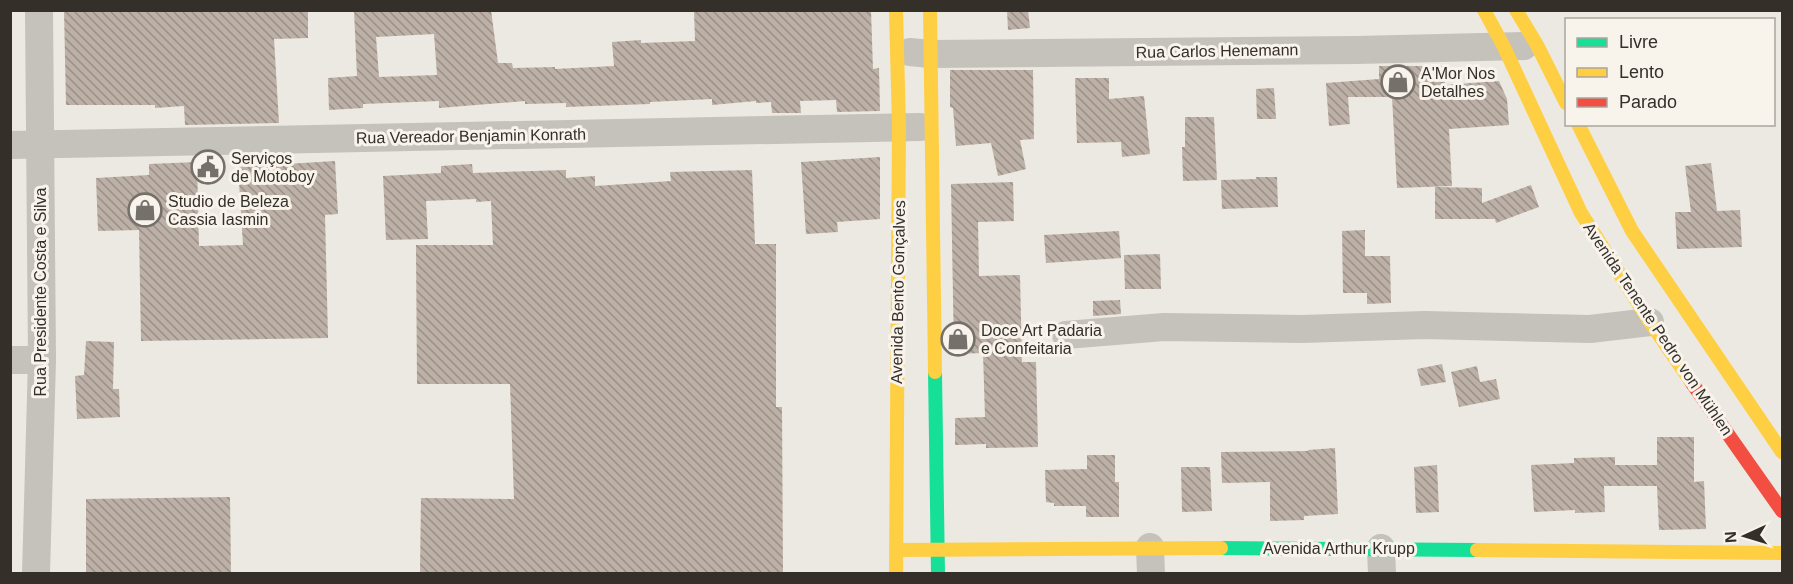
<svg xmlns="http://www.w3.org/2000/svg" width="1793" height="584" font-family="Arial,sans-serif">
  <defs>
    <pattern id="building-back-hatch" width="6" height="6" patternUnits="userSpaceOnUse" patternTransform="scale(1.5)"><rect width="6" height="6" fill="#bdb0a6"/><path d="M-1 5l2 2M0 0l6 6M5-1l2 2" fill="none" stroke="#9a9087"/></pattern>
  </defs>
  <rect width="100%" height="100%" fill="#ece9e2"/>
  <path fill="url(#building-back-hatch)" fill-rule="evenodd" d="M 64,10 L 308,10 L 308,38 L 274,39 L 279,123 L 185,125 L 184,106 L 155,108 L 155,105 L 66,105 Z
    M 354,10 L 491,10 L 498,63 L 512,63 L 513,68 L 555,67 L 555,69 L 614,66 L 612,42 L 641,40 L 641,43 L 695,41 L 694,10 L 871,10 L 873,69 L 879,68 L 880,111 L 837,112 L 836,100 L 800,101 L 801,113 L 772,113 L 771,102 L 756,103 L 756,101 L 712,105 L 712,99 L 650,102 L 650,104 L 566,107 L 566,103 L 525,104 L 525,101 L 439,108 L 439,101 L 363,104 L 363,108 L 329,110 L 328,78 L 357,76 ZM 434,34 L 437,75 L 379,77 L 376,37 Z
    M 1007,10 L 1028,10 L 1030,28 L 1008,30 Z
    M 1379,66 L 1445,66 L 1445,85 L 1499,81 L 1507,99 L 1509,125 L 1449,129 L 1452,186 L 1397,188 L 1392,97 L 1348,97 L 1350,124 L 1329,126 L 1326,83 L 1379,79 Z
    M 950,70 L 1033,70 L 1034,139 L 1020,140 L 1026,169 L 998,176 L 991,143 L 956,146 L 953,108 L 950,107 Z
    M 1075,78 L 1109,78 L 1109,99 L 1144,96 L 1150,154 L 1122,157 L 1121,142 L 1077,143 Z
    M 1274,88 L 1276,119 L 1257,119 L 1256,89 Z
    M 1185,117 L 1214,117 L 1217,180 L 1183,181 L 1182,147 L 1185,147 Z
    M 880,157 L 880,219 L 837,222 L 838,232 L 806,234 L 801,162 Z
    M 335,161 L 338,214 L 325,215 L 328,338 L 141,341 L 139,230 L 98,231 L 96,178 L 149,175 L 149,164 L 197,162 L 199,246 L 243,245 L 238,167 Z
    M 1711,163 L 1717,211 L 1740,210 L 1742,247 L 1677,249 L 1675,212 L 1691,212 L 1685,166 Z
    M 472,164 L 473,173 L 566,170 L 566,178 L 595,176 L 595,186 L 671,181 L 670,172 L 752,170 L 755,244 L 776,244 L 776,407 L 782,407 L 783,573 L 420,573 L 421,498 L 514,499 L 510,384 L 417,384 L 416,245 L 493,245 L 491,201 L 476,202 L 476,199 L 426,201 L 428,239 L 386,240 L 383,176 L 441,173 L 441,166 Z
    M 1256,177 L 1277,177 L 1278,207 L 1222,209 L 1221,180 L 1256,179 Z
    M 1013,182 L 1014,221 L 978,222 L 979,276 L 1020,275 L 1022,362 L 1036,362 L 1038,447 L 986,448 L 986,444 L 955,445 L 955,418 L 985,417 L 983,353 L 954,354 L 951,184 Z
    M 1531,185 L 1539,207 L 1496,223 L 1495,219 L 1435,219 L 1435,187 L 1482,188 L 1482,203 Z
    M 1365,230 L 1365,256 L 1390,256 L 1391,303 L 1367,304 L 1367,293 L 1343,293 L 1342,231 Z
    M 1119,231 L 1121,258 L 1046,263 L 1044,235 Z
    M 1160,254 L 1161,289 L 1125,289 L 1124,255 Z
    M 1120,300 L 1121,314 L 1093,316 L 1093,301 Z
    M 86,341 L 114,342 L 113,389 L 119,389 L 120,417 L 77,419 L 75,376 L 84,375 Z
    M 1442,364 L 1446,382 L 1421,386 L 1417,369 Z
    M 1477,366 L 1480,382 L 1496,379 L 1500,399 L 1459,407 L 1451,372 Z
    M 1657,437 L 1694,437 L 1694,482 L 1704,481 L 1706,529 L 1659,530 L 1657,486 L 1604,486 L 1605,512 L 1575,513 L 1575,510 L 1534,512 L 1531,465 L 1574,463 L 1574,458 L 1615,457 L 1615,465 L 1657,465 Z
    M 1335,448 L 1338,514 L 1304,516 L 1304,520 L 1270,521 L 1270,482 L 1222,483 L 1221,452 L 1308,451 L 1308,450 Z
    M 1087,455 L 1115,455 L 1115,482 L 1119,482 L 1119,517 L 1086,517 L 1086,506 L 1054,506 L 1054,503 L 1046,502 L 1045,470 L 1087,469 Z
    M 1437,465 L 1439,512 L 1416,513 L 1414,467 Z
    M 1181,467 L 1210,467 L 1212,511 L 1182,512 Z
    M 230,497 L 231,573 L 86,573 L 86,499 Z"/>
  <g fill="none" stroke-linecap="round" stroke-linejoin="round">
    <path stroke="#c5c1bb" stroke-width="28" d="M 910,52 L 931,54 L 1356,50 L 1524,46
      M 10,145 L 920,127
      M 1066,335 L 1164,327 L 1302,329 L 1425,325 L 1590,329 L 1650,322
      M 10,360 L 42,360
      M 1150,547 L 1151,574
      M 1381,548 L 1382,574
      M 36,574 L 42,360 L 39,10"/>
    <path stroke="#16e098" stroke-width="14" d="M 935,372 L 938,574
      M 1221,548 L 1477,550"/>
    <path stroke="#ffcf43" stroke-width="14" d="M 896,10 L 899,127 L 896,574
      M 930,10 L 935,372
      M 1484,10 L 1504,47 L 1581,213 L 1650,322 L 1692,383
      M 1516,10 L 1537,45 L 1566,103
      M 1578,124 L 1632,231 L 1782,452
      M 896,550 L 1221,548
      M 1477,550 L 1782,553"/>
    <path stroke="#f24e42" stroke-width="14" d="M 1692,383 L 1782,511"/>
  </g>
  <defs>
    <symbol id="shop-ring" viewBox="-11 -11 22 22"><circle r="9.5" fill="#f8f3eb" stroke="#75706a" stroke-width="1.5"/><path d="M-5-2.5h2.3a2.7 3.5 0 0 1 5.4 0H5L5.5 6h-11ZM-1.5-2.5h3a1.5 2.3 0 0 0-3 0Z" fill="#75706a"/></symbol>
    <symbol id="civic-ring" viewBox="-11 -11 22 22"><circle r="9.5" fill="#f8f3eb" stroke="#75706a" stroke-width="1.5"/><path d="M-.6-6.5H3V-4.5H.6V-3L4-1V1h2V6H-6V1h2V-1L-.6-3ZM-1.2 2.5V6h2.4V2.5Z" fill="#75706a"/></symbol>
  </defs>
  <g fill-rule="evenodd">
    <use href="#shop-ring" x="1379" y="63" width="38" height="38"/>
    <use href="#civic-ring" x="189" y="148" width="38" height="38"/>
    <use href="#shop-ring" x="126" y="191" width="38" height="38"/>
    <use href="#shop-ring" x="939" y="320" width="38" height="38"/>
  </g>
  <g text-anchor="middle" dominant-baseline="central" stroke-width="6" stroke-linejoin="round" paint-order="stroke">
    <g font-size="16" fill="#352f2a" stroke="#f8f3eb">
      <text transform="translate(1217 51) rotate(-1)">Rua Carlos Henemann</text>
      <text transform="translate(471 136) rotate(-1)">Rua Vereador Benjamin Konrath</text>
      <text transform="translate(40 292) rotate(-90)">Rua Presidente Costa e Silva</text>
      <text transform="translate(898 292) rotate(-89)">Avenida Bento Gonçalves</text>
      <text transform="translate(1658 329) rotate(56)">Avenida Tenente Pedro von Mühlen</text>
      <text x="1339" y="548">Avenida Arthur Krupp</text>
    </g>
    <g font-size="16" fill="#352f2a" stroke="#f8f3eb" text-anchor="start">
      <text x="1421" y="73">A'Mor Nos<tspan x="1421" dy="18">Detalhes</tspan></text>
      <text x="231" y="158">Serviços<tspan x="231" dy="18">de Motoboy</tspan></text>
      <text x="168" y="201">Studio de Beleza<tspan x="168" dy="18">Cassia Iasmin</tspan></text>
      <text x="981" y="330">Doce Art Padaria<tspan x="981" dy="18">e Confeitaria</tspan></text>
    </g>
  </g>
  <rect width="1793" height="584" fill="none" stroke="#352f2a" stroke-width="24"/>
  <rect x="1565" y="18" width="210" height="108" fill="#f8f3eb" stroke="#aaa59e" stroke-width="1.5"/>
  <rect x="1577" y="38" width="30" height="9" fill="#16e098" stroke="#aaa59e" stroke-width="1.5"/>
  <text x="1619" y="48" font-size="18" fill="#352f2a">Livre</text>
  <rect x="1577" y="68" width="30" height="9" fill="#ffcf43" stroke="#aaa59e" stroke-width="1.5"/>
  <text x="1619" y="78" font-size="18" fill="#352f2a">Lento</text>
  <rect x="1577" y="98" width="30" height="9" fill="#f24e42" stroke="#aaa59e" stroke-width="1.5"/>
  <text x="1619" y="108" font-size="18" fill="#352f2a">Parado</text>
  <g transform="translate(1745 536) rotate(266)" stroke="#f8f3eb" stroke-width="4.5" paint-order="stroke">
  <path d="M0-4.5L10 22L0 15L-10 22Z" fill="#352f2a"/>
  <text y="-9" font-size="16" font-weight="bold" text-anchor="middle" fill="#352f2a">N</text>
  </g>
</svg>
